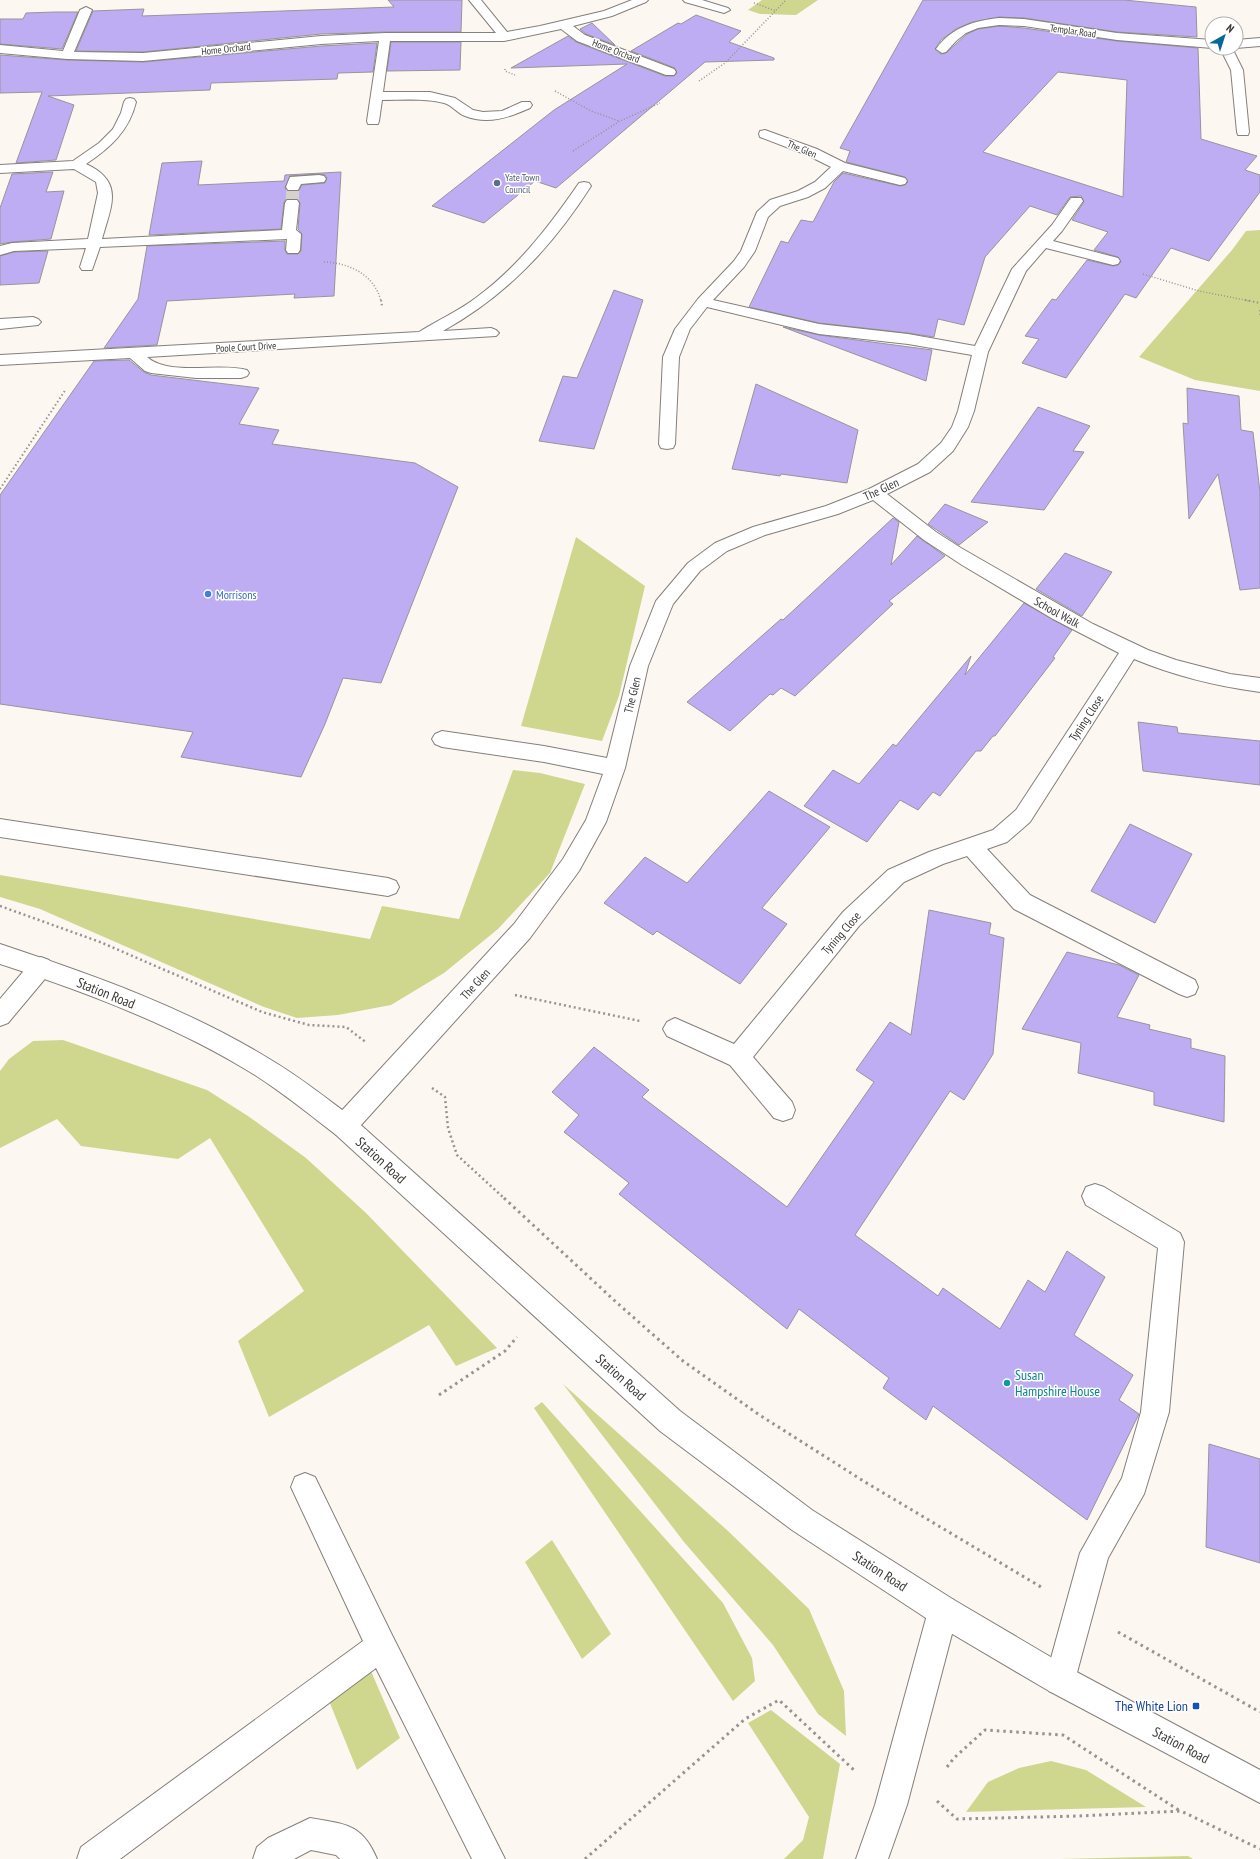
<svg xmlns="http://www.w3.org/2000/svg" width="1260" height="1859" font-family="'PT Sans Narrow',sans-serif">
  <rect width="100%" height="100%" fill="#fdf7f2"/>
  <path fill="#cfd78f" d="M 762,0 L 818,0 L 796,15 L 760,14 L 748,10 Z
    M 1260,230 L 1260,391 L 1195,380 L 1139,357 L 1232,250 L 1246,231 Z
    M 576,537 L 645,586 L 619,696 L 602,741 L 521,726 Z
    M 513,770 L 540,773 L 585,784 L 550,873 L 498,929 L 444,973 L 391,1005 L 338,1015 L 297,1018 L 264,1007 L 40,909 L 0,897 L 0,875 L 370,939 L 382,906 L 459,919 Z
    M 63,1040 L 207,1090 L 248,1116 L 306,1158 L 366,1213 L 497,1348 L 456,1366 L 429,1325 L 269,1417 L 238,1341 L 304,1291 L 210,1138 L 178,1159 L 81,1146 L 57,1119 L 0,1148 L 0,1071 L 9,1059 L 33,1041 Z
    M 563,1384 L 728,1531 L 809,1609 L 844,1691 L 846,1736 L 818,1714 L 773,1645 L 684,1542 Z
    M 542,1402 L 723,1603 L 752,1658 L 755,1681 L 733,1701 L 534,1408 Z
    M 552,1540 L 611,1634 L 582,1659 L 525,1562 Z
    M 367,1662 L 400,1738 L 357,1770 L 325,1691 Z
    M 771,1710 L 840,1764 L 823,1859 L 784,1859 L 803,1840 L 809,1817 L 748,1723 Z
    M 1051,1761 L 1086,1770 L 1146,1807 L 966,1812 L 988,1782 L 1019,1768 Z
    M 1188,1856 L 1193,1859 L 1060,1859 Z"/>
  <path fill="#beadf2" stroke="#96959b" fill-rule="evenodd" d="M 388,0 L 462,0 L 461,32 L 385,32 L 321,34 L 143,52 L 76,51 L 93,11 L 144,9 L 142,16 L 394,7 Z
    M 923,0 L 1124,0 L 1196,7 L 1197,37 L 1117,32 L 1024,18 L 999,17 L 972,22 L 956,29 L 941,40 L 935,49 L 941,54 L 946,53 L 967,34 L 978,29 L 999,26 L 1024,28 L 1117,41 L 1198,48 L 1201,139 L 1257,156 L 1245,170 L 1260,175 L 1260,192 L 1209,261 L 1171,248 L 1136,298 L 1125,294 L 1066,378 L 1022,363 L 1039,339 L 1025,336 L 1052,299 L 1056,300 L 1087,260 L 1113,266 L 1118,265 L 1121,262 L 1118,257 L 1094,250 L 1108,232 L 1072,220 L 1084,202 L 1081,196 L 1070,197 L 1057,215 L 1030,206 L 985,257 L 964,325 L 938,319 L 934,337 L 908,333 L 819,323 L 749,307 L 781,241 L 788,243 L 801,220 L 813,222 L 834,182 L 843,173 L 900,186 L 905,185 L 908,182 L 905,177 L 846,162 L 850,151 L 840,148 ZM 1058,72 L 1127,80 L 1123,197 L 983,152 Z
    M 55,12 L 78,12 L 62,49 L 0,44 L 0,19 L 23,19 L 26,13 Z
    M 696,15 L 741,31 L 729,42 L 774,58 L 774,60 L 705,62 L 556,188 L 535,181 L 484,223 L 432,206 L 554,110 L 627,64 L 511,68 L 568,36 L 576,42 L 665,76 L 674,76 L 677,73 L 675,68 L 631,51 L 678,23 L 681,24 Z
    M 592,23 L 615,45 L 586,34 L 580,29 Z
    M 391,42 L 461,42 L 460,70 L 387,71 Z
    M 377,43 L 373,72 L 338,73 L 337,79 L 211,83 L 210,90 L 48,96 L 74,105 L 56,160 L 16,163 L 42,92 L 0,93 L 0,55 L 67,60 L 143,62 L 321,46 Z
    M 202,161 L 198,185 L 284,181 L 285,175 L 341,172 L 334,296 L 294,298 L 295,294 L 167,301 L 157,345 L 104,348 L 138,299 L 147,246 L 285,241 L 285,250 L 287,254 L 298,254 L 301,251 L 302,234 L 298,229 L 300,203 L 297,198 L 287,198 L 284,202 L 281,229 L 149,235 L 162,163 ZM 319,174 L 325,175 L 327,178 L 325,183 L 302,185 L 298,192 L 288,192 L 285,188 L 290,176 Z
    M 53,172 L 46,192 L 64,191 L 51,239 L 12,242 L 0,244 L 0,208 L 12,174 Z
    M 48,251 L 39,283 L 0,285 L 0,256 L 14,252 Z
    M 614,290 L 643,300 L 594,449 L 539,441 L 563,376 L 577,378 Z
    M 783,327 L 819,335 L 932,350 L 926,381 Z
    M 129,360 L 144,372 L 151,375 L 259,388 L 239,424 L 279,430 L 272,444 L 415,463 L 458,487 L 381,683 L 343,678 L 325,724 L 301,777 L 181,757 L 193,732 L 0,704 L 0,495 L 94,361 Z
    M 756,384 L 858,430 L 847,483 L 781,474 L 780,476 L 732,469 Z
    M 1187,388 L 1239,396 L 1241,430 L 1253,432 L 1260,492 L 1260,588 L 1240,590 L 1218,474 L 1189,519 L 1183,423 L 1188,424 Z
    M 1038,407 L 1090,426 L 1073,451 L 1084,452 L 1044,510 L 971,502 Z
    M 945,504 L 988,522 L 959,545 L 928,524 Z
    M 893,518 L 899,522 L 891,565 L 917,536 L 945,556 L 889,601 L 893,604 L 795,696 L 781,688 L 773,695 L 770,694 L 730,731 L 687,702 L 781,619 L 783,620 Z
    M 1065,553 L 1112,572 L 1082,616 L 1036,589 Z
    M 1024,603 L 1072,630 L 1053,657 L 1055,658 L 995,736 L 993,736 L 981,751 L 976,751 L 940,796 L 933,792 L 918,810 L 900,800 L 867,842 L 804,806 L 833,770 L 859,784 L 893,744 L 896,746 L 971,656 L 965,675 Z
    M 1138,722 L 1177,727 L 1178,733 L 1260,741 L 1260,785 L 1143,771 Z
    M 769,791 L 830,827 L 762,908 L 787,924 L 740,984 L 657,931 L 653,935 L 604,903 L 645,857 L 687,883 Z
    M 1130,824 L 1192,854 L 1155,923 L 1091,891 Z
    M 929,910 L 991,923 L 989,934 L 1004,938 L 993,1054 L 964,1100 L 950,1091 L 855,1235 L 938,1296 L 943,1288 L 1000,1329 L 1028,1280 L 1045,1292 L 1067,1251 L 1105,1277 L 1074,1335 L 1133,1375 L 1119,1400 L 1139,1414 L 1087,1520 L 933,1406 L 926,1420 L 883,1388 L 889,1378 L 799,1309 L 787,1329 L 619,1194 L 629,1183 L 564,1132 L 579,1115 L 552,1092 L 594,1047 L 649,1090 L 642,1097 L 787,1207 L 874,1082 L 856,1070 L 890,1022 L 911,1035 Z
    M 1067,952 L 1119,965 L 1139,975 L 1117,1017 L 1150,1025 L 1149,1029 L 1191,1039 L 1191,1048 L 1225,1056 L 1224,1122 L 1154,1105 L 1154,1092 L 1078,1073 L 1081,1043 L 1022,1029 Z
    M 1209,1444 L 1260,1459 L 1260,1563 L 1206,1547 Z"/>
  <g fill="none" stroke-linecap="round" stroke-linejoin="round">
    <path stroke="#d6d1cc" stroke-width="13" stroke-dasharray="13 6" stroke-linecap="butt" d="M 292,203 L 293,187"/>
    <defs>
      <path id="minor" d="M 469,0 L 481,0 L 507,32 L 540,26 L 604,11 L 632,0 L 648,0 L 646,2 L 612,16 L 573,26 L 585,35 L 674,69 L 676,72 L 674,75 L 666,75 L 577,41 L 561,29 L 504,41 L 390,41 L 383,92 L 430,92 L 455,98 L 473,110 L 483,112 L 502,111 L 522,102 L 530,102 L 532,105 L 530,108 C 510,117 488,125 465,116 C 457,113 452,105 444,103 C 424,98 403,100 382,100 L 379,121 L 378,124 L 368,124 L 367,121 L 379,41 L 321,44 L 143,61 L 67,59 L 0,53 L 0,45 L 63,51 L 80,10 L 86,7 L 92,10 L 74,52 L 143,53 L 321,36 L 385,33 L 496,33 Z
        M 683,0 L 702,0 L 728,8 L 730,10 L 724,13 L 685,2 Z
        M 999,18 L 1024,19 L 1117,33 L 1212,40 L 1212,48 L 1117,40 L 1024,26 L 999,25 L 978,28 L 966,33 L 956,41 L 946,52 L 942,53 L 936,49 C 952,27 974,21 999,18 Z
        M 1260,38 L 1260,46 L 1236,48 L 1236,40 Z
        M 1220,48 L 1232,48 L 1243,70 L 1249,132 L 1248,135 L 1238,135 L 1237,132 L 1231,70 Z
        M 130,98 L 134,99 L 136,102 C 129,131 110,148 86,164 C 125,182 111,206 102,239 L 282,230 L 285,203 L 287,200 L 297,200 L 299,203 L 296,230 L 301,234 L 300,250 L 298,253 L 288,253 L 286,250 L 287,239 L 100,247 L 92,270 L 82,270 L 80,267 L 86,248 L 14,251 L 0,255 L 0,246 L 12,243 L 88,239 L 98,193 L 96,182 L 74,169 L 0,173 L 0,165 L 73,161 L 99,143 L 113,129 L 121,113 L 124,102 L 126,99 Z
        M 765,130 L 817,149 L 845,163 L 905,178 L 907,181 L 905,184 L 900,185 L 843,171 L 825,188 L 808,197 L 780,206 L 768,217 L 755,251 L 744,267 L 713,300 L 819,324 L 908,334 L 975,346 L 1012,269 L 1052,225 L 1071,198 L 1081,198 L 1083,201 L 1062,231 L 1053,241 L 1118,258 L 1120,261 L 1118,264 L 1113,265 L 1046,248 L 1026,271 L 988,352 L 974,411 L 968,427 L 953,451 L 930,472 L 887,494 L 936,532 L 961,548 L 1093,624 L 1148,650 L 1176,660 L 1230,674 L 1260,678 L 1260,692 C 1216,686 1175,676 1134,659 L 1030,822 L 1007,842 L 987,849 L 1030,895 L 1195,980 L 1198,987 L 1195,994 L 1187,997 L 1179,994 L 1014,909 L 967,856 L 943,864 L 904,882 L 859,926 L 753,1057 L 792,1102 L 795,1110 L 792,1118 L 783,1121 L 774,1118 L 730,1065 L 667,1036 L 663,1029 L 667,1022 L 675,1018 L 734,1044 L 843,912 L 888,870 L 929,852 L 993,830 L 1016,810 L 1119,653 L 1053,619 L 962,565 L 924,540 L 873,500 L 838,514 L 765,535 L 727,551 L 700,571 L 673,604 L 648,666 L 625,768 L 606,822 L 579,871 L 530,938 L 353,1134 L 344,1138 L 335,1134 L 332,1126 L 335,1118 L 514,924 L 563,859 L 586,820 L 603,774 L 544,762 L 442,747 L 435,744 L 432,739 L 435,734 L 442,731 L 544,746 L 607,758 L 630,666 L 656,601 L 688,563 L 715,543 L 753,527 L 826,506 L 869,489 L 918,464 L 941,443 L 952,427 L 958,411 L 972,355 L 908,344 L 819,334 L 707,307 L 690,329 L 679,357 L 675,444 L 673,448 L 667,449 L 661,448 L 659,444 L 663,357 L 675,329 L 698,299 L 734,261 L 741,251 L 757,212 L 770,200 L 798,191 L 815,182 L 831,167 L 807,155 L 760,137 L 759,134 L 760,131 Z
        M 319,175 L 324,176 L 326,179 L 324,182 L 301,184 L 298,190 L 288,190 L 286,187 L 290,177 Z
        M 584,182 L 589,183 L 591,186 C 552,247 507,295 443,331 L 491,328 L 496,330 L 499,333 L 496,336 L 147,357 C 170,377 219,362 247,370 L 249,373 L 247,376 L 241,378 L 196,378 L 151,373 L 145,371 L 130,358 L 0,365 L 0,355 L 419,332 C 438,320 459,311 477,297 C 519,266 550,225 579,183 Z
        M 33,317 L 38,319 L 41,322 L 38,325 L 0,329 L 0,319 Z
        M 0,819 L 388,878 L 396,881 L 399,887 L 396,893 L 388,896 L 0,837 Z
        M 41,957 L 49,960 L 52,967 L 49,974 L 8,1023 L 0,1026 L 0,999 L 33,960 Z
        M 1095,1184 L 1104,1187 L 1180,1233 L 1184,1242 L 1169,1412 L 1144,1494 L 1108,1558 L 1075,1680 L 1071,1691 L 1060,1695 L 1049,1691 L 1045,1680 L 1080,1553 L 1122,1478 L 1141,1412 L 1158,1248 L 1086,1205 L 1082,1196 L 1086,1187 Z
        M 305,1473 L 315,1477 L 392,1635 L 505,1859 L 472,1859 L 376,1668 L 120,1859 L 77,1859 L 81,1847 L 363,1641 L 291,1487 L 295,1477 Z
        M 943,1596 L 954,1600 L 958,1611 L 907,1805 L 888,1859 L 856,1859 L 875,1805 L 928,1611 L 932,1600 Z
        M 310,1818 C 344,1824 362,1823 377,1859 L 340,1859 L 336,1855 L 311,1850 L 294,1859 L 253,1859 L 257,1847 L 268,1838 Z"/>
      <path id="major" d="M 0,944 C 93,975 187,1008 271,1060 C 300,1077 326,1098 353,1118 L 680,1411 L 812,1510 L 954,1600 L 1071,1669 L 1260,1770 L 1260,1803 L 1049,1691 L 932,1622 L 792,1530 L 660,1431 L 335,1134 C 309,1114 283,1093 255,1075 C 176,1026 88,993 0,964 Z"/>
    </defs>
    <use href="#minor" stroke="#847f7b" stroke-width="2"/>
    <use href="#major" stroke="#847f7b" stroke-width="2"/>
    <path stroke="#979390" stroke-width="1.5" stroke-dasharray="1 2" stroke-linecap="butt" d="M 754,3 L 776,11
      M 505,69 L 505,71 L 515,75
      M 699,81 L 725,63 L 786,0
      M 555,91 L 591,111 L 619,121
      M 573,151 L 620,121 L 660,103
      M 324,262 C 349,263 374,274 381,301
      M 1143,274 L 1199,291 L 1250,301"/>
    <path stroke="#979390" stroke-width="2" stroke-dasharray="1.5 2.5" stroke-linecap="butt" d="M 381,300 L 382,306
      M 1245,300 L 1260,303
      M 1260,310 L 1260,315
      M 0,489 L 66,389"/>
    <path stroke="#979390" stroke-width="2.5" stroke-dasharray="2 3" stroke-linecap="butt" d="M 0,906 L 100,942 L 262,1012 L 309,1025 L 346,1027 L 367,1043
      M 515,995 L 640,1021
      M 432,1088 L 445,1097 L 448,1128 L 457,1155 L 505,1199"/>
    <path stroke="#979390" stroke-width="3" stroke-dasharray="2.5 4" stroke-linecap="butt" d="M 504,1198 L 616,1302 L 683,1361 L 758,1414 L 865,1482 L 1041,1587
      M 439,1395 L 505,1351 L 517,1337
      M 1118,1632 L 1260,1712
      M 947,1767 L 954,1758 L 985,1730 L 1063,1735 L 1180,1811
      M 937,1801 L 957,1819 L 1079,1816 L 1181,1811 L 1260,1849
      M 585,1859 L 745,1719 L 779,1700 L 855,1771"/>
    <use href="#minor" fill="#fff" fill-rule="evenodd"/>
    <use href="#major" fill="#fff" fill-rule="evenodd"/>
  </g>
  <circle fill="#5c6f8a" stroke="#fff" stroke-width="1.5" cx="497" cy="183" r="4"/>
  <circle fill="#3f7fe0" stroke="#fff" stroke-width="1.5" cx="208" cy="594" r="4"/>
  <circle fill="#0f9aa8" stroke="#fff" stroke-width="1.5" cx="1007" cy="1383" r="4"/>
  <rect fill="#1a4fb4" stroke="#fff" stroke-width="1.5" x="1192" y="1702" width="8" height="8" rx="2"/>
  <g text-anchor="middle" dominant-baseline="central" stroke-width="3" stroke-linejoin="round" paint-order="stroke">
    <g font-size="10" fill="#3a3836" stroke="#fff">
      <text transform="translate(1073 31) rotate(8)">Templar Road</text>
      <text transform="translate(226 49) rotate(-6)">Home Orchard</text>
      <text transform="translate(616 51) rotate(21)">Home Orchard</text>
      <text transform="translate(802 149) rotate(23)">The Glen</text>
      <text transform="translate(246 347) rotate(-3)">Poole Court Drive</text>
    </g>
    <g font-size="10" fill="#4e5e75" stroke="#fff" text-anchor="start">
      <text x="505" y="177">Yate Town<tspan x="505" dy="12">Council</tspan></text>
    </g>
    <g font-size="12" fill="#3a3836" stroke="#fff">
      <text transform="translate(881 489) rotate(-25)">The Glen</text>
      <text transform="translate(1057 612) rotate(29)">School Walk</text>
      <text transform="translate(632 695) rotate(-76)">The Glen</text>
      <text transform="translate(1086 718) rotate(-57)">Tyning Close</text>
      <text transform="translate(841 933) rotate(-49)">Tyning Close</text>
      <text transform="translate(475 984) rotate(-48)">The Glen</text>
    </g>
    <g font-size="12" fill="#366cbe" stroke="#fff" text-anchor="start">
      <text x="216" y="594">Morrisons</text>
    </g>
    <g font-size="14" fill="#3a3836" stroke="#fff">
      <text transform="translate(106 993) rotate(22)">Station Road</text>
      <text transform="translate(381 1160) rotate(42)">Station Road</text>
      <text transform="translate(621 1377) rotate(42)">Station Road</text>
      <text transform="translate(880 1571) rotate(33)">Station Road</text>
      <text transform="translate(1181 1745) rotate(28)">Station Road</text>
    </g>
    <g font-size="14" fill="#0d838f" stroke="#fff" text-anchor="start">
      <text x="1015" y="1375">Susan<tspan x="1015" dy="16">Hampshire House</tspan></text>
    </g>
    <g font-size="14" fill="#164399" stroke="#fff" text-anchor="end">
      <text x="1188" y="1706">The White Lion</text>
    </g>
  </g>
  <g transform="translate(1224 36) rotate(39)"><circle r="19" fill="#ffffff" stroke="#b0afaf"/>
  <path d="M0-3L7 15L0 10L-7 15Z" fill="#066897"/>
  <text y="-6" font-size="11" font-weight="bold" text-anchor="middle" fill="#3a3836">N</text>
  </g>
</svg>
